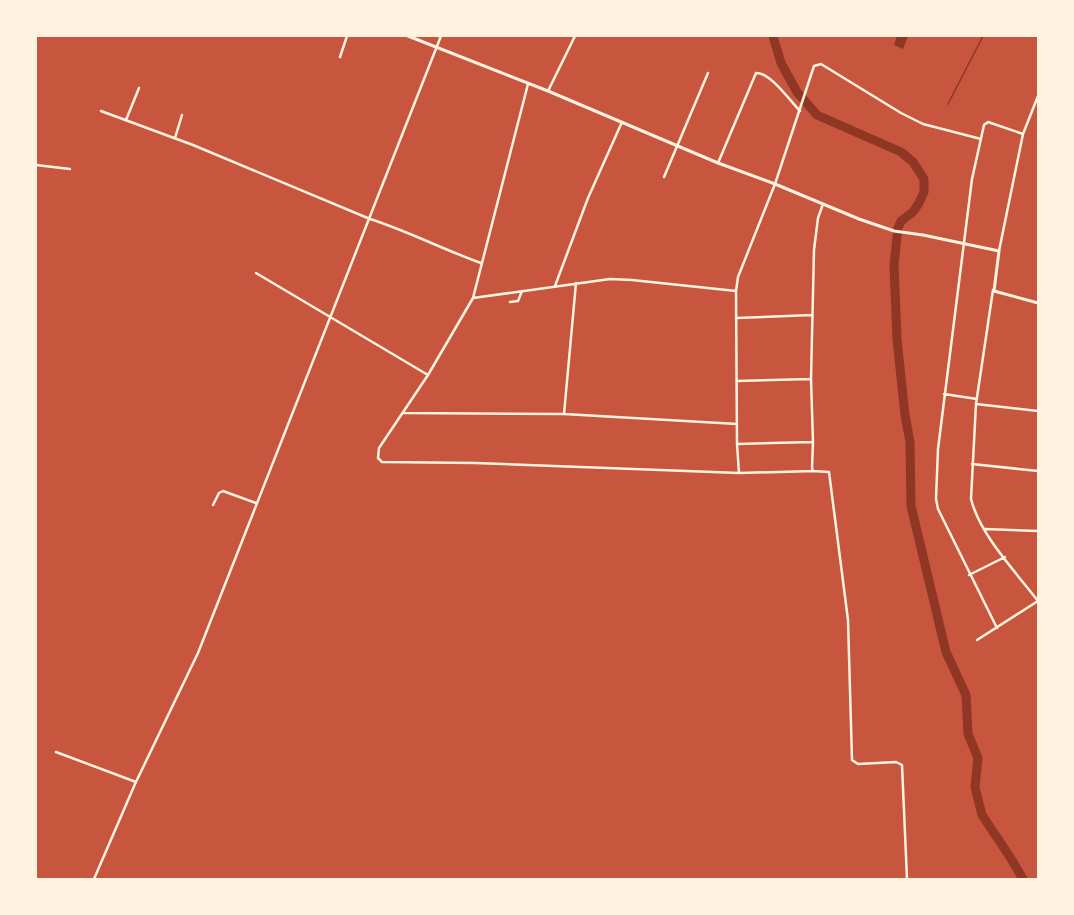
<svg xmlns="http://www.w3.org/2000/svg" width="1074" height="915" font-family="Literata,serif">
  <rect width="100%" height="100%" fill="#c8553d"/>
  <path fill="#8f3625" d="M 897,36 L 908,36 L 903,49 L 894,45 Z"/>
  <g fill="none" stroke-linecap="round" stroke-linejoin="round">
    <path stroke="#8f3625" stroke-width="1.5" d="M 948,104 L 983,36"/>
    <path stroke="#8f3625" stroke-width="9" d="M 773,36 L 781,63 L 797,92 L 817,115 L 901,152 L 913,162 L 924,179 L 924,192 L 919,203 L 913,212 L 901,221 L 898,228 L 894,265 L 897,339 L 905,415 L 910,442 L 911,506 L 946,652 L 966,695 L 968,734 L 978,758 L 975,787 L 982,815 L 1010,857 L 1023,879"/>
    <path stroke="#fff3e0" stroke-width="2.5" d="M 340,57 L 347,36
      M 528,84 L 473,298 L 428,375 L 379,448 L 378,458 L 382,462 L 475,463 L 739,473 L 813,471
      M 548,91 L 575,36
      M 101,111 L 193,145 L 370,219 C 408,231 444,250 481,263
      M 126,120 L 139,88
      M 175,138 L 182,115
      M 718,163 L 756,73 C 770,72 790,101 800,111
      M 36,165 L 70,169
      M 664,177 L 708,73
      M 823,204 L 818,218 L 814,250 L 811,379 L 813,442 L 812,468 L 813,471 L 829,472 L 848,620 L 852,760 L 858,764 L 896,762 L 902,765 L 907,879
      M 999,251 L 1023,134 L 1038,96
      M 256,273 L 428,375
      M 555,286 L 588,198 L 622,122
      M 993,290 L 976,404 L 971,499 C 980,535 1015,571 1038,601
      M 473,298 L 610,279 L 632,280 L 736,291
      M 510,302 L 518,301 L 522,291
      M 736,318 L 812,315
      M 737,381 L 811,379
      M 944,394 L 977,399
      M 976,404 L 1038,411
      M 404,413 L 564,414 L 737,424
      M 564,414 L 576,283
      M 813,442 L 737,444 L 736,291 L 738,277 L 775,184 L 814,66 L 821,64 L 901,113 L 923,124 L 981,139
      M 737,444 L 739,473
      M 972,464 L 1038,471
      M 213,505 L 219,493 L 223,491 L 256,503
      M 985,529 L 1038,531
      M 969,575 L 1005,557
      M 997,628 L 938,509 L 936,499 L 938,449 L 972,179 L 984,125 L 988,122 L 1023,134
      M 977,640 L 1038,601
      M 56,752 L 136,782
      M 94,879 L 135,784 L 198,653 L 441,36"/>
    <path stroke="#fff3e0" stroke-width="3" d="M 408,36 L 548,91 L 718,163 L 775,184 L 859,219 L 894,231 L 923,235 L 999,251 L 994,291 L 1038,303"/>
  </g>
  <rect width="1074" height="915" fill="none" stroke="#fff3e0" stroke-width="74"/>
</svg>
